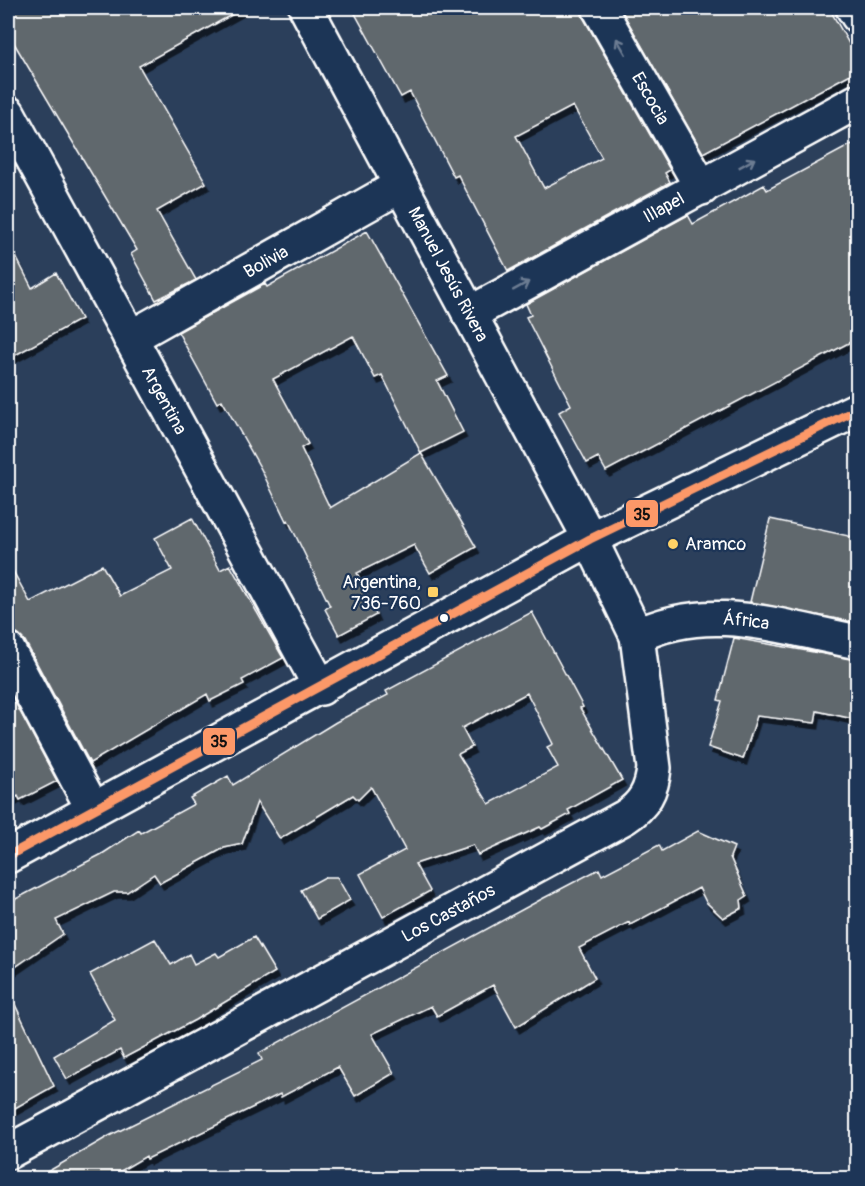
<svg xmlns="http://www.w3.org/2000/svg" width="865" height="1186" font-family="Pangolin,sans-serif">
  <defs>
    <filter id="shadow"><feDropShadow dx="3.5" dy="6" stdDeviation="0" flood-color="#0009"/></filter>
  </defs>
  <rect width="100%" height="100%" fill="#2b3f5b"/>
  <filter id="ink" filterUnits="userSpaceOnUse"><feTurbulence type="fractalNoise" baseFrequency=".0167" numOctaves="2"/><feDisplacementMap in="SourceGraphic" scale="12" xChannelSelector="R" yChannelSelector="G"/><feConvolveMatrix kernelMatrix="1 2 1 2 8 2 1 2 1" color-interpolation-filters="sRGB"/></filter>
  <g filter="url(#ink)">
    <path fill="#61676d" stroke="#fff" stroke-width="1.5" fill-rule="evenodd" filter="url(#shadow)" d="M 8,8 L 244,8 L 139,66 L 206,183 L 157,211 L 196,280 L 156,300 L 131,254 L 137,250 L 8,33 Z
      M 352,8 L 580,8 L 583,17 L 670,170 L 665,173 L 670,182 L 508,271 L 458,175 L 454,177 L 410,92 L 401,97 ZM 573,106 L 602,158 L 544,188 L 516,136 Z
      M 620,8 L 829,8 L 858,60 L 858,70 L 703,153 Z
      M 858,141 L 858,338 L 606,471 L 598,457 L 587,463 L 559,412 L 571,405 L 526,317 L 531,315 L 526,304 L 688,215 L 693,224 L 764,185 L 767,190 Z
      M 367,231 L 448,376 L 437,381 L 463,432 L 421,453 L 382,375 L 375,378 L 353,336 L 273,379 L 308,444 L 301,448 L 330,508 L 421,453 L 476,547 L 430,573 L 414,545 L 357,573 L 376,615 L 339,635 L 325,609 L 330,606 L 288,520 L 286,521 L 261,469 L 222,400 L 217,403 L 178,332 L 265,284 L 267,287 Z
      M 8,241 L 32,288 L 56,273 L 81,319 L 8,359 Z
      M 192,518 L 220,570 L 230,565 L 283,658 L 242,680 L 244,684 L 210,701 L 207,694 L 90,763 L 25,641 L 17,634 L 8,631 L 8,562 L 30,602 L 102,565 L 120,596 L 172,570 L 155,538 Z
      M 770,519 L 858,538 L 858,623 L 750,602 Z
      M 532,612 L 583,707 L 580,708 L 622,780 L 568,810 L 570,814 L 542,829 L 540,827 L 478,855 L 473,845 L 415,864 L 430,891 L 383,917 L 360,874 L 405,850 L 371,787 L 358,800 L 353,795 L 280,839 L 257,802 L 242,844 L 224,848 L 160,883 L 154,874 L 127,892 L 114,892 L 56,920 L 63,934 L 8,972 L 8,903 L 102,854 L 139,830 L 141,833 L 194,804 L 190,798 L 228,776 L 233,785 L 336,722 L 388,695 L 386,691 ZM 527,693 L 553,744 L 547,747 L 558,767 L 489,804 L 458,754 L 472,747 L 462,728 Z
      M 734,638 L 858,660 L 858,720 L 817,711 L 815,723 L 757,716 L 743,759 L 708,747 L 722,701 L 718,700 Z
      M 8,689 L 57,781 L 20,800 L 18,796 L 8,802 Z
      M 698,831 L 734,847 L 730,857 L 747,896 L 741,900 L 742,908 L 723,918 L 706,902 L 699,888 L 630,925 L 629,922 L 579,948 L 595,978 L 516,1027 L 493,985 L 437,1016 L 431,1006 L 372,1034 L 394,1073 L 355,1096 L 338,1067 L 281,1097 L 280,1094 L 147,1159 L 146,1156 L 107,1179 L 35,1179 L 109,1136 L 262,1060 L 259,1053 L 540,900 L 599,869 L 602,875 L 659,845 L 662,851 Z
      M 325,877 L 337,877 L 350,900 L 317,919 L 301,890 Z
      M 254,937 L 275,972 L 195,1020 L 124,1058 L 120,1050 L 67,1079 L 54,1056 L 115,1020 L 90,974 L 155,939 L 171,965 L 189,954 L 194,964 L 216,953 L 219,957 Z
      M 8,990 L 54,1086 L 8,1112 Z"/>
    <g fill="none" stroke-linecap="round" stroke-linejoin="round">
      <defs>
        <g id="minor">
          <path id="s1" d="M 599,8 L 702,188"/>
          <path d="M 853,8 L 858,16"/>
          <path id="s2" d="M 8,113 L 321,688"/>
          <path id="s3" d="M 469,314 L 858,101"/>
          <path id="s4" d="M 130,338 L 400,186"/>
          <path id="s5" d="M 637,636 C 709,600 782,628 858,642"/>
          <path d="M 8,650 L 93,809"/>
          <path id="s6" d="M 8,1152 L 625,817 C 644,805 652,790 654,768 L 637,636 L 590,539"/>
        </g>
        <g id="tertiary">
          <path id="s7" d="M 306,8 L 590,539"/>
        </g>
        <path id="secondary" d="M 8,856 L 590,539 L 858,409"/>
      </defs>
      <use href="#minor" stroke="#fff" stroke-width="38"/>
      <use href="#tertiary" stroke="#fff" stroke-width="38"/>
      <use href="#secondary" stroke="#fff" stroke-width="38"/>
      <use href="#minor" stroke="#1d3557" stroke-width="33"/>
      <use href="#tertiary" stroke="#1d3557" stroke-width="33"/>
      <use href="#secondary" stroke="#1d3557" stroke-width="33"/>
      <defs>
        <path id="bus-1" d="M 8,856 L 590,539 L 858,409"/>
      </defs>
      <use href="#bus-1" stroke="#1d3557" stroke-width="14"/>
      <use href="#bus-1" stroke="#fc9868" stroke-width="9"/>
    </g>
    <defs><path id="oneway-shaft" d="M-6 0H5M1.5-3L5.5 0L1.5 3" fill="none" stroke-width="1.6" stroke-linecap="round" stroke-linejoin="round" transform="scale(1.5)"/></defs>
    <g stroke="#6c7c92">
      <use href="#oneway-shaft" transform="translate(621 46) rotate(-120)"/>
      <use href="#oneway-shaft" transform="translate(747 163) rotate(-29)"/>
      <use href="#oneway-shaft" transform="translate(521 286) rotate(-29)"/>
    </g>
  </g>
  <g fill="#ffd166" stroke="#1d3557" stroke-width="2">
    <circle cx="673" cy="544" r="6"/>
    <rect x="427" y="586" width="12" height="12" rx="3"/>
  </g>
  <circle fill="#fff" stroke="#1d3557" stroke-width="2" cx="444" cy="618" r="5"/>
  <g text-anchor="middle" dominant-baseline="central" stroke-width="4.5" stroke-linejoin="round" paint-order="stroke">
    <g font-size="18" fill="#fff" stroke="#1d3557">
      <text stroke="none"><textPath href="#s1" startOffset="104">Escocia</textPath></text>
      <text stroke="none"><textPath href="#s3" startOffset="222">Illapel</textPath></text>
      <text stroke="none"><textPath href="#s4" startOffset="156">Bolivia</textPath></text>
      <text stroke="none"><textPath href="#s7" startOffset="302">Manuel Jesús Rivera</textPath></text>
      <text stroke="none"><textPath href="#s2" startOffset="327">Argentina</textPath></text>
      <text stroke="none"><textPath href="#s5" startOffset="112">África</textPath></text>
      <text stroke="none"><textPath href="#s6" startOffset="501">Los Castaños</textPath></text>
    </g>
    <g font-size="18" fill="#fff" stroke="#1d3557" text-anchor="start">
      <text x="685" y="544">Aramco</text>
      <text x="421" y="582" text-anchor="end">Argentina,<tspan x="421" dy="21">736-760</tspan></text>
    </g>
  </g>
  <g stroke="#1d3557" stroke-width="2">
    <rect x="625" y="499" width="34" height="29" rx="6" fill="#fc9868"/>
    <rect x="202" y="727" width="34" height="29" rx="6" fill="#fc9868"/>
  </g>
  <g font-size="16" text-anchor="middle" font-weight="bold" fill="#111">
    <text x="642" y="520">35</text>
    <text x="219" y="747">35</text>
  </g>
  <rect width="865" height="1186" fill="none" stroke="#1d3557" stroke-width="30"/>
  <rect x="15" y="15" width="835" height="1156" fill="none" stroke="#fff" stroke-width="2" filter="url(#ink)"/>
</svg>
